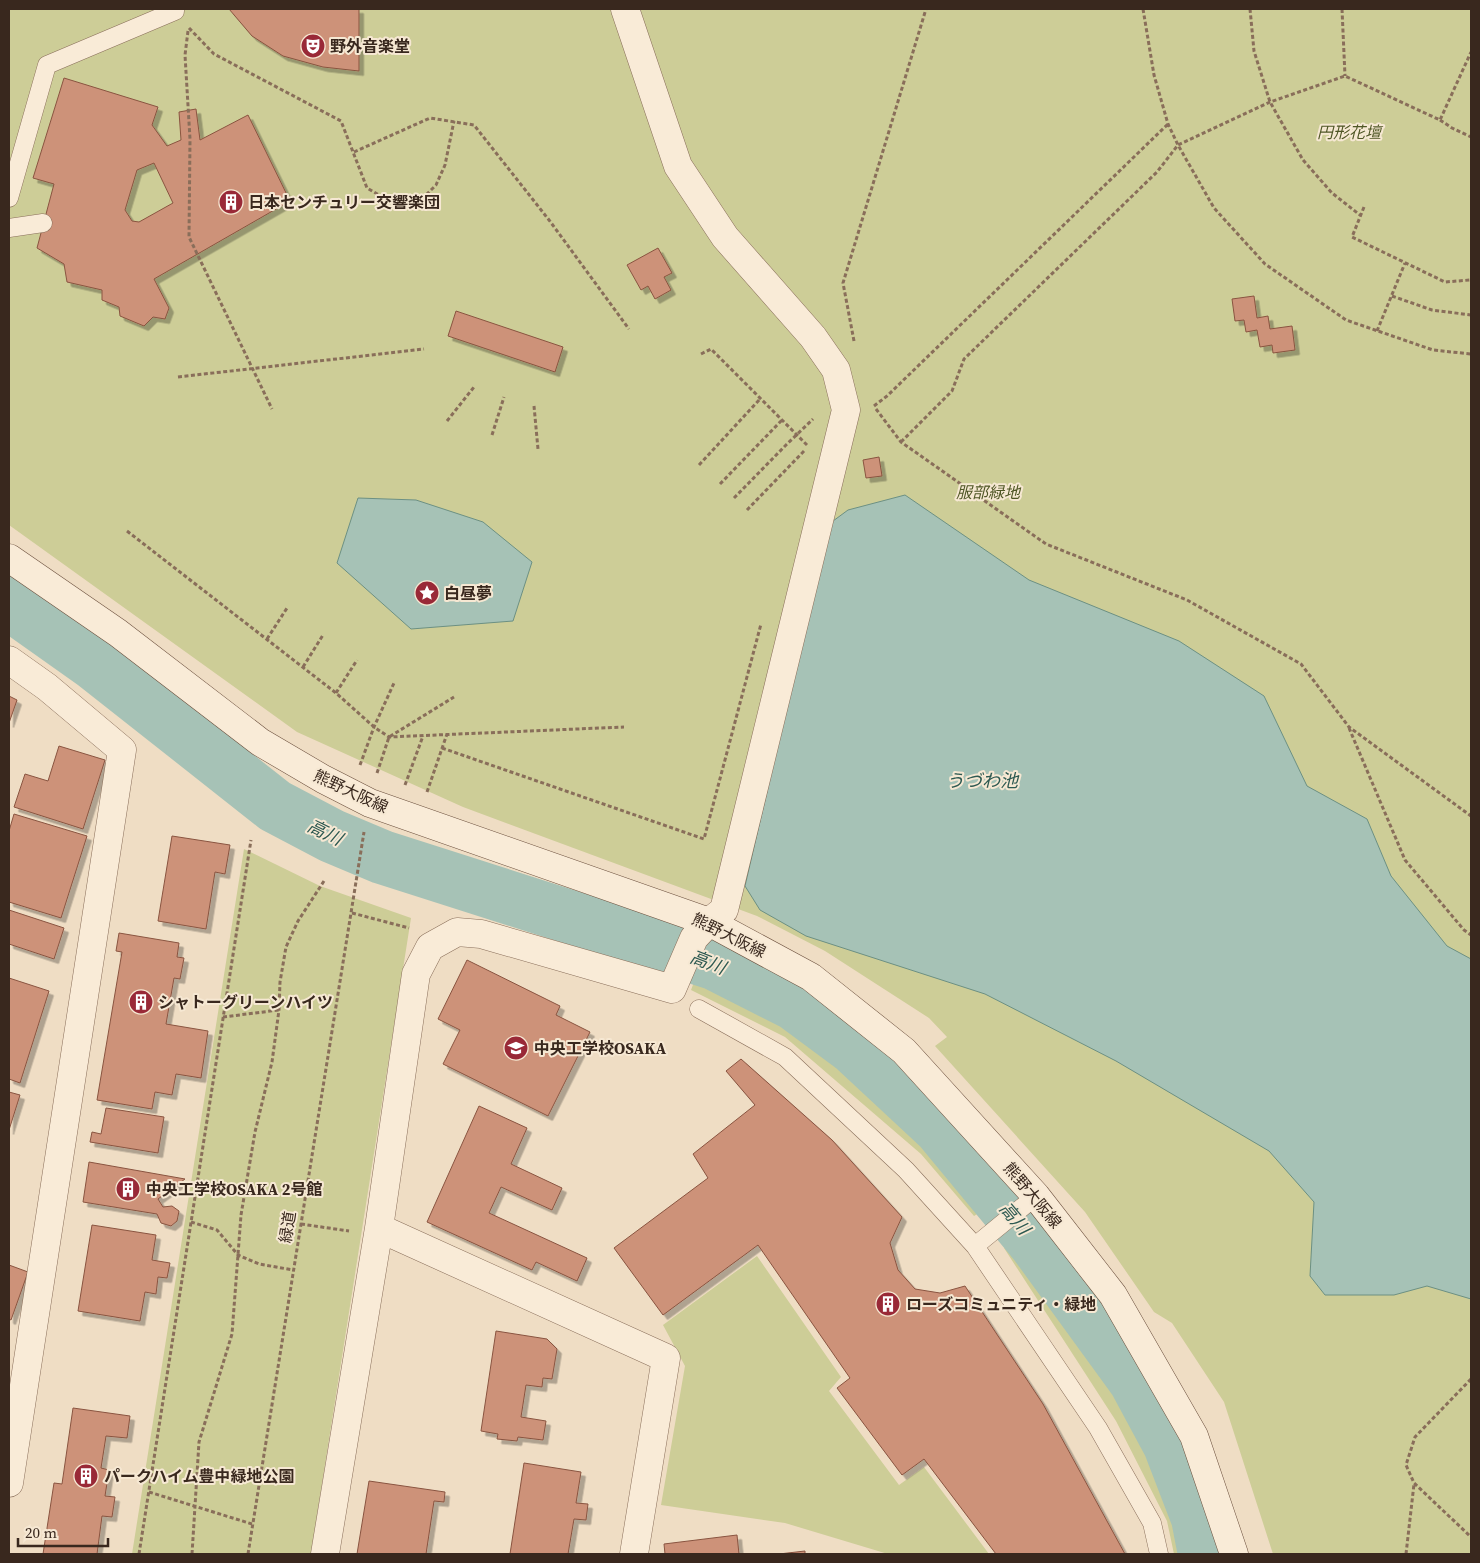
<svg xmlns="http://www.w3.org/2000/svg" width="1480" height="1563" font-family="'Source Serif 4','Noto Sans JP',serif">
  <defs>
    <filter id="shadow"><feDropShadow dx="4.5" dy="4.5" stdDeviation="0" flood-color="#0004"/></filter>
  </defs>
  <rect width="100%" height="100%" fill="#efddc4"/>
  <path fill="#cdcd97" d="M 9,9 L 1471,9 L 1471,1554 L 1273,1554 L 1224,1402 L 1172,1323 L 1154,1312 L 1085,1212 L 935,1046 L 947,1037 L 929,1018 L 825,951 L 757,916 L 463,807 L 297,732 L 9,525 Z
    M 244,849 L 320,886 L 411,918 L 311,1554 L 132,1554 Z
    M 699,969 L 791,1013 L 847,1053 L 936,1137 L 993,1204 L 974,1216 L 921,1154 L 785,1037 L 691,990 Z
    M 1019,1237 L 1128,1384 L 1164,1448 L 1191,1521 L 1198,1554 L 1174,1554 L 1167,1521 L 1116,1421 L 1004,1248 Z
    M 757,1256 L 841,1377 L 829,1391 L 899,1485 L 924,1467 L 989,1554 L 888,1554 L 785,1523 L 661,1505 L 685,1366 L 663,1325 Z"/>
  <path fill="#a6c2b6" stroke="#6c9083" d="M 905,495 L 1029,580 L 1179,641 L 1264,696 L 1307,786 L 1367,819 L 1391,876 L 1447,946 L 1471,959 L 1471,1299 L 1427,1286 L 1394,1295 L 1325,1295 L 1310,1276 L 1314,1202 L 1269,1151 L 1116,1061 L 985,994 L 806,936 L 760,910 L 745,886 L 829,524 L 848,510 Z
    M 358,498 L 416,500 L 483,522 L 532,562 L 513,621 L 411,629 L 337,563 Z"/>
  <g fill="none" stroke-linecap="round" stroke-linejoin="round">
    <path stroke="#a6c2b6" stroke-width="54" d="M 9,603 L 95,664 L 275,806 L 332,836 L 382,857 L 714,963 L 795,1004 L 853,1047 L 940,1128 L 1036,1244 L 1135,1380 L 1170,1445 L 1198,1518 L 1205,1554"/>
  </g>
  <path fill="#cd9279" stroke="#895440" fill-rule="evenodd" filter="url(#shadow)" d="M 229,9 L 359,9 L 359,71 L 323,67 L 283,56 L 252,36 Z
    M 64,78 L 158,107 L 152,125 L 167,146 L 181,140 L 179,112 L 196,109 L 200,140 L 248,115 L 290,201 L 154,279 L 169,308 L 165,319 L 153,317 L 144,326 L 120,316 L 119,307 L 102,300 L 102,290 L 67,282 L 64,264 L 37,248 L 54,184 L 33,178 ZM 154,163 L 173,203 L 139,222 L 132,221 L 125,210 L 137,170 Z
    M 658,248 L 672,273 L 664,277 L 671,290 L 655,299 L 648,286 L 641,290 L 627,265 Z
    M 1254,296 L 1257,318 L 1268,316 L 1270,329 L 1292,326 L 1295,350 L 1273,353 L 1272,345 L 1260,347 L 1257,330 L 1246,332 L 1244,320 L 1235,321 L 1232,299 Z
    M 456,311 L 563,347 L 555,372 L 448,336 Z
    M 879,457 L 882,476 L 866,478 L 863,460 Z
    M 9,696 L 17,700 L 9,723 Z
    M 59,746 L 105,760 L 83,829 L 14,807 L 25,774 L 48,781 Z
    M 14,814 L 87,836 L 61,918 L 9,902 L 9,831 Z
    M 172,836 L 230,845 L 225,874 L 215,872 L 206,929 L 158,921 Z
    M 9,910 L 64,928 L 54,959 L 9,944 Z
    M 119,933 L 179,943 L 177,957 L 184,958 L 180,979 L 174,978 L 166,1024 L 208,1031 L 201,1078 L 176,1074 L 172,1095 L 155,1092 L 152,1109 L 97,1100 L 122,952 L 116,951 Z
    M 467,960 L 560,1006 L 556,1015 L 590,1032 L 548,1116 L 443,1064 L 460,1030 L 438,1019 Z
    M 9,978 L 49,991 L 20,1083 L 9,1079 Z
    M 741,1059 L 832,1140 L 902,1217 L 890,1243 L 898,1270 L 915,1289 L 940,1293 L 965,1286 L 1043,1404 L 1125,1554 L 996,1554 L 924,1459 L 902,1475 L 837,1388 L 850,1378 L 758,1245 L 663,1315 L 614,1248 L 708,1178 L 693,1154 L 755,1105 L 726,1071 Z
    M 9,1092 L 20,1095 L 9,1130 Z
    M 479,1106 L 527,1128 L 511,1164 L 562,1188 L 552,1210 L 501,1187 L 489,1213 L 587,1258 L 577,1281 L 536,1262 L 532,1270 L 427,1222 Z
    M 106,1108 L 164,1117 L 158,1153 L 90,1142 L 92,1132 L 101,1134 Z
    M 89,1162 L 185,1179 L 158,1199 L 163,1207 L 172,1206 L 179,1211 L 177,1221 L 171,1226 L 161,1223 L 157,1214 L 83,1202 Z
    M 92,1225 L 156,1235 L 152,1260 L 170,1263 L 167,1278 L 158,1277 L 156,1294 L 145,1292 L 140,1321 L 78,1311 Z
    M 9,1265 L 28,1272 L 11,1320 L 9,1319 Z
    M 496,1331 L 547,1339 L 557,1349 L 552,1379 L 543,1378 L 542,1387 L 526,1385 L 521,1417 L 546,1421 L 543,1440 L 518,1437 L 517,1441 L 497,1439 L 498,1434 L 481,1431 Z
    M 73,1408 L 130,1416 L 127,1438 L 106,1436 L 101,1468 L 109,1470 L 105,1496 L 115,1497 L 112,1517 L 102,1516 L 97,1554 L 43,1554 L 54,1483 L 62,1484 Z
    M 524,1463 L 581,1472 L 576,1503 L 588,1504 L 586,1520 L 574,1519 L 568,1554 L 510,1554 Z
    M 369,1481 L 445,1492 L 444,1502 L 434,1501 L 426,1554 L 357,1554 Z
    M 737,1535 L 739,1554 L 665,1554 L 664,1544 Z
    M 805,1551 L 805,1554 L 779,1554 Z"/>
  <g fill="none" stroke-linecap="round" stroke-linejoin="round">
    <defs>
      <path id="service" d="M 9,198 L 47,65 L 175,11 L 175,9
        M 9,228 L 43,223
        M 699,1009 L 785,1057 L 906,1170 L 975,1246 L 1098,1428 L 1152,1523 L 1159,1554
        M 975,1246 L 1036,1196"/>
      <path id="minor" d="M 9,660 L 47,687 L 122,750 L 9,1483
        M 379,1228 L 666,1358 L 634,1554
        M 325,1554 L 379,1228 L 416,974 L 430,947 L 457,932 L 481,934 L 672,989 L 694,938 L 709,922 L 724,910 L 846,410 L 836,370 L 813,337 L 725,237 L 678,166 L 625,9"/>
      <path id="secondary" d="M 9,558 L 118,633 L 260,742 L 323,779 L 370,803 L 709,922 L 811,977 L 904,1051 L 1036,1196 L 1113,1295 L 1194,1436 L 1234,1554"/>
    </defs>
    <use href="#service" stroke="#896e5a" stroke-width="19"/>
    <use href="#minor" stroke="#896e5a" stroke-width="29"/>
    <use href="#secondary" stroke="#6b4f3d" stroke-width="29"/>
    <path stroke="#896e5a" stroke-width="3" stroke-dasharray="4 2.5" stroke-linecap="butt" d="M 1143,9 L 1154,75 L 1168,124 L 1178,145 L 1214,208 L 1265,264 L 1346,320 L 1433,350 L 1471,354
      M 1250,9 L 1254,51 L 1270,102 L 1303,160 L 1332,193 L 1360,215
      M 1342,9 L 1345,76
      M 189,28 L 214,54 L 341,121 L 367,188 L 396,205 L 420,201 L 436,185 L 445,165 L 454,121
      M 188,31 L 185,55 L 190,139 L 189,237 L 272,409
      M 1440,120 L 1452,128 L 1471,137
      M 354,152 L 430,118 L 474,125 L 549,220 L 629,329
      M 1364,207 L 1352,237 L 1445,282 L 1470,280
      M 1392,296 L 1432,310 L 1471,315
      M 1377,331 L 1405,263
      M 854,341 L 843,283 L 926,9
      M 701,354 L 711,349 L 807,445
      M 178,377 L 424,349
      M 534,406 L 538,449
      M 874,406 L 887,396 L 1168,124
      M 876,409 L 901,442 L 1046,544 L 1187,600 L 1301,664 L 1349,727 L 1471,816
      M 447,421 L 474,387
      M 492,435 L 504,397
      M 901,442 L 952,391 L 964,359 L 1157,172 L 1178,145 L 1270,102 L 1345,76 L 1440,120 L 1471,52
      M 699,465 L 760,399
      M 720,484 L 782,420
      M 734,498 L 786,445 L 813,419
      M 747,510 L 805,450
      M 127,531 L 336,693 L 374,727 L 389,737 L 624,727
      M 267,639 L 287,608
      M 303,667 L 323,635
      M 336,693 L 357,660
      M 1349,728 L 1405,860 L 1464,930 L 1471,935
      M 442,748 L 704,839 L 761,624
      M 360,765 L 374,727 L 394,683
      M 377,773 L 389,737 L 454,697
      M 405,785 L 423,736
      M 427,792 L 447,734
      M 352,913 L 409,928
      M 223,1017 L 279,1010
      M 191,1222 L 217,1230 L 238,1255 L 259,1264 L 293,1270
      M 301,1224 L 349,1231
      M 1471,1379 L 1415,1437 L 1406,1465 L 1414,1483 L 1471,1537
      M 149,1492 L 252,1524
      M 139,1554 L 251,840
      M 192,1554 L 199,1442 L 232,1334 L 241,1215 L 255,1132 L 272,1062 L 279,1010 L 280,982 L 286,947 L 298,921 L 324,881
      M 248,1554 L 364,832
      M 1406,1554 L 1414,1484"/>
    <use href="#service" stroke="#f9ebd7" stroke-width="18"/>
    <use href="#minor" stroke="#f9ebd7" stroke-width="28"/>
    <use href="#secondary" stroke="#f9ebd7" stroke-width="28"/>
  </g>
  <defs>
    <symbol id="theatre-disc" viewBox="-11 -11 22 22"><circle r="9.5" fill="#992937" stroke="#f6e8d3"/><path d="M-5-5.5Q0-4 5-5.5V0Q5 5 0 6Q-5 5-5 0ZM-3.3-2.5H-1v1.5H-3.3ZM1-2.5H3.3v1.5H1ZM-2.8 1Q0 5.5 2.8 1Z" fill="#fff"/></symbol>
    <symbol id="building-disc" viewBox="-11 -11 22 22"><circle r="9.5" fill="#992937" stroke="#f6e8d3"/><path d="M-4-6H4V6H1V3H-1V6H-4ZM-2.5-4.3h1.7v1.8h-1.7ZM.8-4.3h1.7v1.8H.8ZM-2.5-1h1.7V.8h-1.7ZM.8-1h1.7V.8H.8Z" fill="#fff"/></symbol>
    <symbol id="sight-disc" viewBox="-11 -11 22 22"><circle r="9.5" fill="#992937" stroke="#f6e8d3"/><path d="M0-6L1.8-2.2L6-1.7L2.9 1.2L3.7 5.4L0 3.3L-3.7 5.4L-2.9 1.2L-6-1.7L-1.8-2.2Z" fill="#fff"/></symbol>
    <symbol id="university-disc" viewBox="-11 -11 22 22"><circle r="9.5" fill="#992937" stroke="#f6e8d3"/><path d="M0-5L7-2L0 1L-7-2ZM-4 1L0 2.5L4 1V4Q0 6-4 4Z" fill="#fff"/></symbol>
  </defs>
  <g fill-rule="evenodd">
    <use href="#theatre-disc" x="299" y="32" width="28" height="28"/>
    <use href="#building-disc" x="217" y="188" width="28" height="28"/>
    <use href="#sight-disc" x="413" y="579" width="28" height="28"/>
    <use href="#building-disc" x="127" y="988" width="28" height="28"/>
    <use href="#university-disc" x="502" y="1034" width="28" height="28"/>
    <use href="#building-disc" x="114" y="1175" width="28" height="28"/>
    <use href="#building-disc" x="874" y="1290" width="28" height="28"/>
    <use href="#building-disc" x="72" y="1462" width="28" height="28"/>
  </g>
  <g text-anchor="middle" dominant-baseline="central" stroke-width="4" stroke-linejoin="round" paint-order="stroke">
    <g font-size="16" font-weight="bold" fill="#39281e" stroke="#f6e8d3" text-anchor="start">
      <text x="330" y="46">野外音楽堂</text>
      <text x="248" y="202">日本センチュリー交響楽団</text>
      <text x="444" y="593">白昼夢</text>
      <text x="158" y="1002">シャトーグリーンハイツ</text>
      <text x="534" y="1048">中央工学校OSAKA</text>
      <text x="146" y="1189">中央工学校OSAKA 2号館</text>
      <text x="906" y="1304">ローズコミュニティ・緑地</text>
      <text x="104" y="1476">パークハイム豊中緑地公園</text>
    </g>
    <g font-size="16" font-style="italic" fill="#4f5625" stroke="#f6e8d3">
      <text x="1349" y="132">円形花壇</text>
      <text x="988" y="492">服部緑地</text>
    </g>
    <g font-size="16" fill="#39281e" stroke="#f6e8d3">
      <text transform="translate(351 791) rotate(25)">熊野大阪線</text>
      <text transform="translate(729 935) rotate(26)">熊野大阪線</text>
      <text transform="translate(1033 1195) rotate(50)">熊野大阪線</text>
      <text transform="translate(287 1227) rotate(-81)">緑道</text>
    </g>
    <g font-size="18" font-style="italic" fill="#2d5951" stroke="#f6e8d3">
      <text x="982" y="780">うづわ池</text>
      <text transform="translate(325 832) rotate(26)">高川</text>
      <text transform="translate(708 962) rotate(21)">高川</text>
      <text transform="translate(1015 1218) rotate(50)">高川</text>
    </g>
  </g>
  <rect width="1480" height="1563" fill="none" stroke="#39281e" stroke-width="20"/>
  <path d="M18 1538v8h90v-8" fill="none" stroke="#39281e" stroke-width="2.5"/>
  <text x="25" y="1538" font-size="15" fill="#39281e" stroke="#f6e8d3" stroke-width="4" paint-order="stroke">20 m</text>
</svg>
